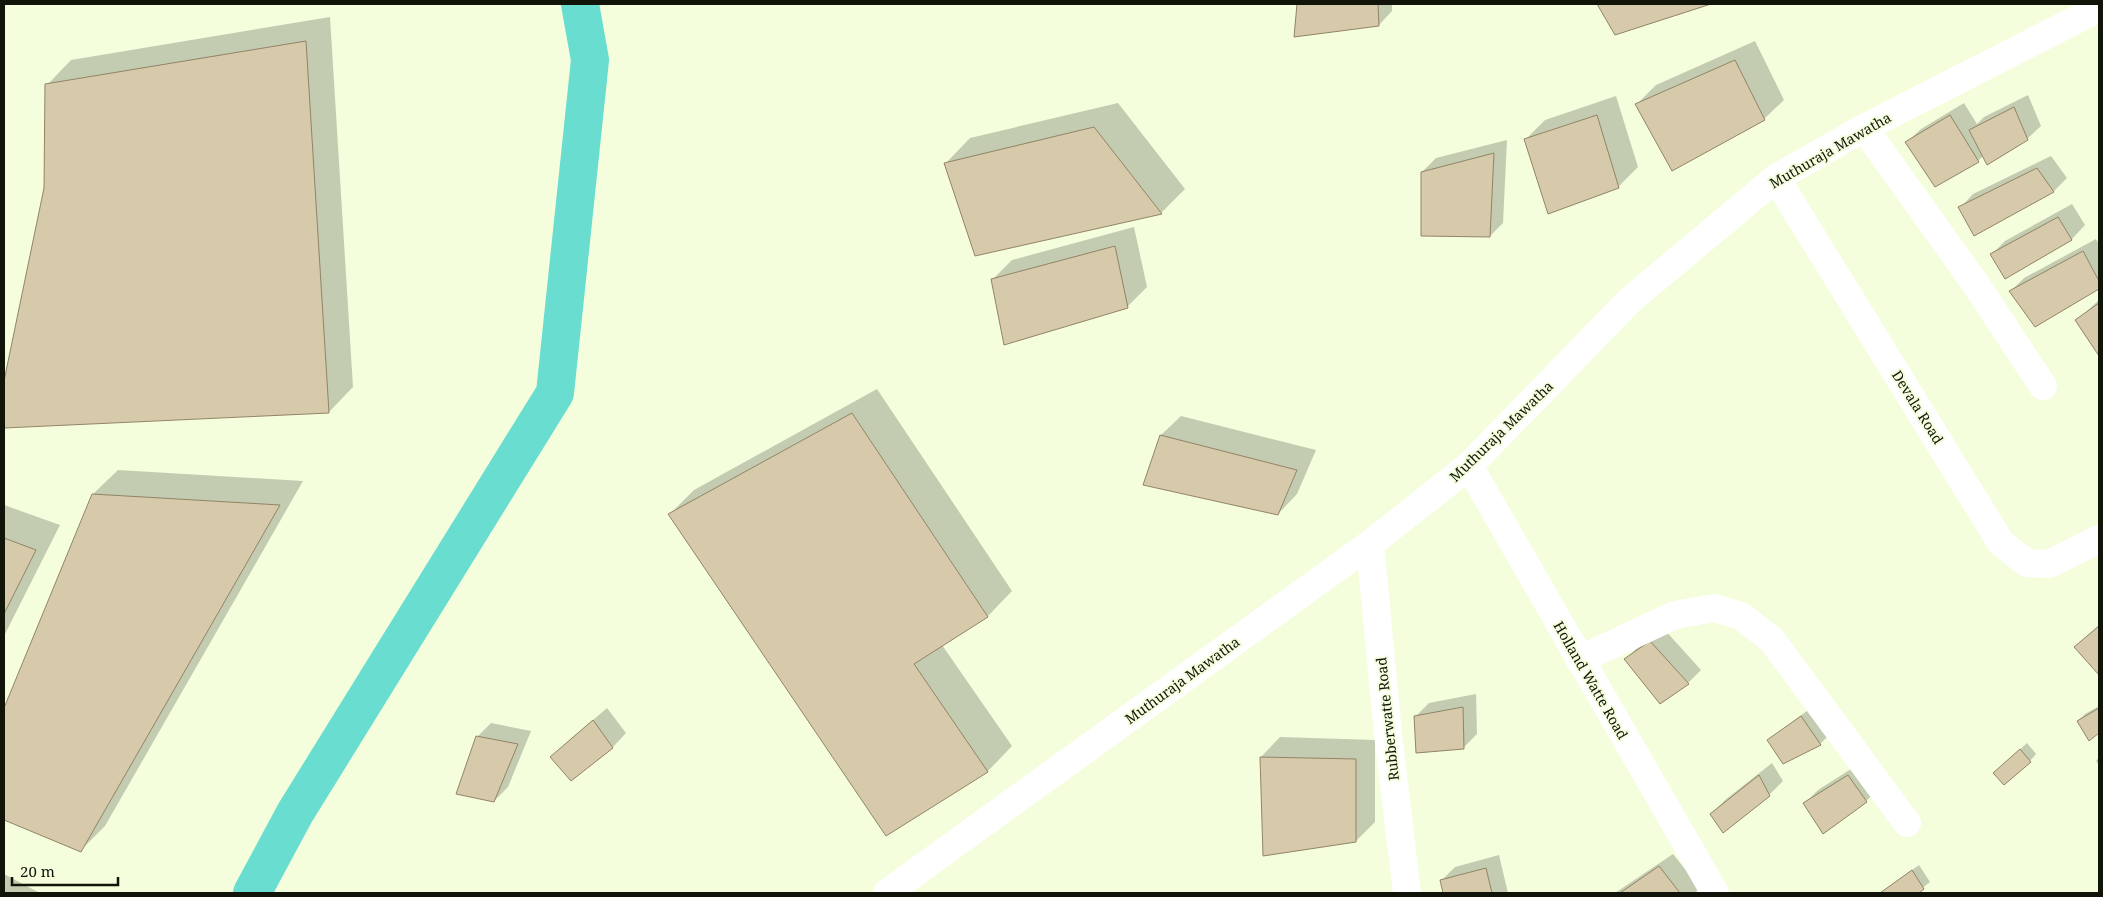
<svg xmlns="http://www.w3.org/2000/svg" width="2103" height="897" font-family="'Noto Serif',serif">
  <rect width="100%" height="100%" fill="#f4fedd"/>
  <path fill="#0003" d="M 1298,4 L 1392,4 L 1392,11 L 1379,25 L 1296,35 Z
    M 1598,4 L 1707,4 L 1616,33 Z
    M 330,17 L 353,387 L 329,412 L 4,427 L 4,388 L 45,189 L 47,85 L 71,60 Z
    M 1755,41 L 1784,100 L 1764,119 L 1637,104 L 1656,85 Z
    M 2028,95 L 2041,126 L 2027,139 L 1983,156 L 1978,161 L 1907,142 L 1921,129 L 1964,103 L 1977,124 L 1984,117 Z
    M 1616,96 L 1638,167 L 1618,187 L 1526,139 L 1545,120 Z
    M 1118,103 L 1185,189 L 1161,213 L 946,163 L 970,138 Z
    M 1507,140 L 1503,223 L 1490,236 L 1422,172 L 1436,158 Z
    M 2051,156 L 2067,178 L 2054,191 L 1975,234 L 1960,208 L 1973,194 Z
    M 2072,204 L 2085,225 L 2072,239 L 2006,277 L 1992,254 L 2005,241 Z
    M 1134,227 L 1147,287 L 1127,307 L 993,279 L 1012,260 Z
    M 2096,239 L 2099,244 L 2099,288 L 2035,325 L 2011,291 L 2024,278 Z
    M 2099,300 L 2099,354 L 2077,320 Z
    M 877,389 L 1012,591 L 988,616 L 942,645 L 1012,746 L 988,771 L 887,835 L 670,514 L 694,490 Z
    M 1181,416 L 1316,450 L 1297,494 L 1278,514 L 1144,484 L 1161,435 Z
    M 118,470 L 303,481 L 105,826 L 80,851 L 4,819 L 4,711 L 93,494 Z
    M 4,505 L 60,525 L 4,636 Z
    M 2099,625 L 2099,673 L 2075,647 Z
    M 1664,629 L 1701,670 L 1688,683 L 1626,659 L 1639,646 Z
    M 1476,694 L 1477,734 L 1463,748 L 1416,716 L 1429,703 Z
    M 2099,706 L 2099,732 L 2089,739 L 2078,721 L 2085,714 Z
    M 607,708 L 626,733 L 613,747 L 571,780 L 565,744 Z
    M 1808,710 L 1827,737 L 1820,744 L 1783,762 L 1769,740 Z
    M 491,723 L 531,731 L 508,787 L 494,801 L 477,737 Z
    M 1280,737 L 1375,740 L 1375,822 L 1356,841 L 1261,757 Z
    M 2027,743 L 2036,754 L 2030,761 L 2001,767 Z
    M 2099,757 L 2099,765 L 2096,761 Z
    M 1862,762 L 1880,788 L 1866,801 L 1804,804 L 1818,790 Z
    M 1772,763 L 1783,781 L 1769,795 L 1711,814 L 1725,800 Z
    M 1673,854 L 1700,888 L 1695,893 L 1615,893 Z
    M 1499,855 L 1508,893 L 1445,893 L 1442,880 L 1455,867 Z
    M 1919,865 L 1930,882 L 1916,893 L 1880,893 Z
    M 4,874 L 40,893 L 4,893 Z"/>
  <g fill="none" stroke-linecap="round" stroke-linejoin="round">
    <path stroke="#69ddcf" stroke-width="38" d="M 252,893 L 295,813 L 555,393 L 590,60 L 580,4"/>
  </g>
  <path fill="#d7caab" stroke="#918467" d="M 1297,4 L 1378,4 L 1379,26 L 1294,37 Z
    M 1597,4 L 1711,4 L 1615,35 Z
    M 306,41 L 329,413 L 4,428 L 4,381 L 44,188 L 45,84 Z
    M 1735,60 L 1765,120 L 1672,171 L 1635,104 Z
    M 2014,107 L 2028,140 L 1987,165 L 1969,130 Z
    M 1597,115 L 1619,188 L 1548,214 L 1524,139 Z
    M 1950,115 L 1979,162 L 1935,187 L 1905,142 Z
    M 1094,127 L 1162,214 L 975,256 L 944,163 Z
    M 1494,153 L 1490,237 L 1421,236 L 1421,172 Z
    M 2037,168 L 2054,192 L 1974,236 L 1958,207 Z
    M 2058,217 L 2072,240 L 2005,279 L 1990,254 Z
    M 1115,246 L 1128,308 L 1004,345 L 991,279 Z
    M 2083,251 L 2099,281 L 2099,289 L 2035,327 L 2009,291 Z
    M 2099,303 L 2099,356 L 2075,320 Z
    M 852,413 L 988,617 L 914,664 L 988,772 L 886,836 L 668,514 Z
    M 1160,435 L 1297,470 L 1278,515 L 1143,485 Z
    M 92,494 L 280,505 L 81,852 L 4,820 L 4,708 Z
    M 4,538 L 36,550 L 4,614 Z
    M 2099,626 L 2099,675 L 2074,647 Z
    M 1650,641 L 1689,684 L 1660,704 L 1624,659 Z
    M 1463,707 L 1464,749 L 1416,753 L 1414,716 Z
    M 2099,708 L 2099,733 L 2089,741 L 2077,721 Z
    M 1801,716 L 1821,745 L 1783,764 L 1767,740 Z
    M 593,720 L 613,748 L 571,781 L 550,757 Z
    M 476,736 L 518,744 L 494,802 L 456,794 Z
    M 2020,749 L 2031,762 L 2004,785 L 1993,773 Z
    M 1260,757 L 1356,759 L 1356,842 L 1263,856 Z
    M 1759,775 L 1770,796 L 1723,833 L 1710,814 Z
    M 1848,775 L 1867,802 L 1823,834 L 1803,803 Z
    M 1659,866 L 1680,893 L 1620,893 Z
    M 1486,868 L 1492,893 L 1443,893 L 1440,880 Z
    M 1912,870 L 1924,889 L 1919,893 L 1880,893 Z"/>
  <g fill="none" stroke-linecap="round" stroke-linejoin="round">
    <path stroke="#fff" stroke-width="28" d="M 1864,128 L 1977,286 L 2043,386
      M 1776,178 L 2001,543 L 2027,563 L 2049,564 L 2099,539
      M 1469,466 L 1715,893
      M 1370,544 L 1388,734 L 1407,893
      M 1579,660 L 1675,615 L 1714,608 L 1741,616 L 1772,640 L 1907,823"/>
    <path stroke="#fff" stroke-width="28" d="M 887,893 L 1370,544 L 1469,466 L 1629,301 L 1776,178 L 1864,128 L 2099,8"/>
  </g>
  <g text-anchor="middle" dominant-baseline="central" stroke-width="4" stroke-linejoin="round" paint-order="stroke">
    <g font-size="14" fill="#111409" stroke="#f4fedd">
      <text transform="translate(1830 150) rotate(-30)">Muthuraja Mawatha</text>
      <text transform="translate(1918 407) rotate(58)">Devala Road</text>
      <text transform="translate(1501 431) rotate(-44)">Muthuraja Mawatha</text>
      <text transform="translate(1182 680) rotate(-36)">Muthuraja Mawatha</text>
      <text transform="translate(1591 680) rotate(60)">Holland Watte Road</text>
      <text transform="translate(1387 719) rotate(-96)">Rubberwatte Road</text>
    </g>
  </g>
  <rect width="2103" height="897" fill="none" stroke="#111409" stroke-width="10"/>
  <path d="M12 877v8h106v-8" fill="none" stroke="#111409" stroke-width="2.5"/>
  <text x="20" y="877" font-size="15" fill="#111409" stroke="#f4fedd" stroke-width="4" paint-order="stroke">20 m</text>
</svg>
